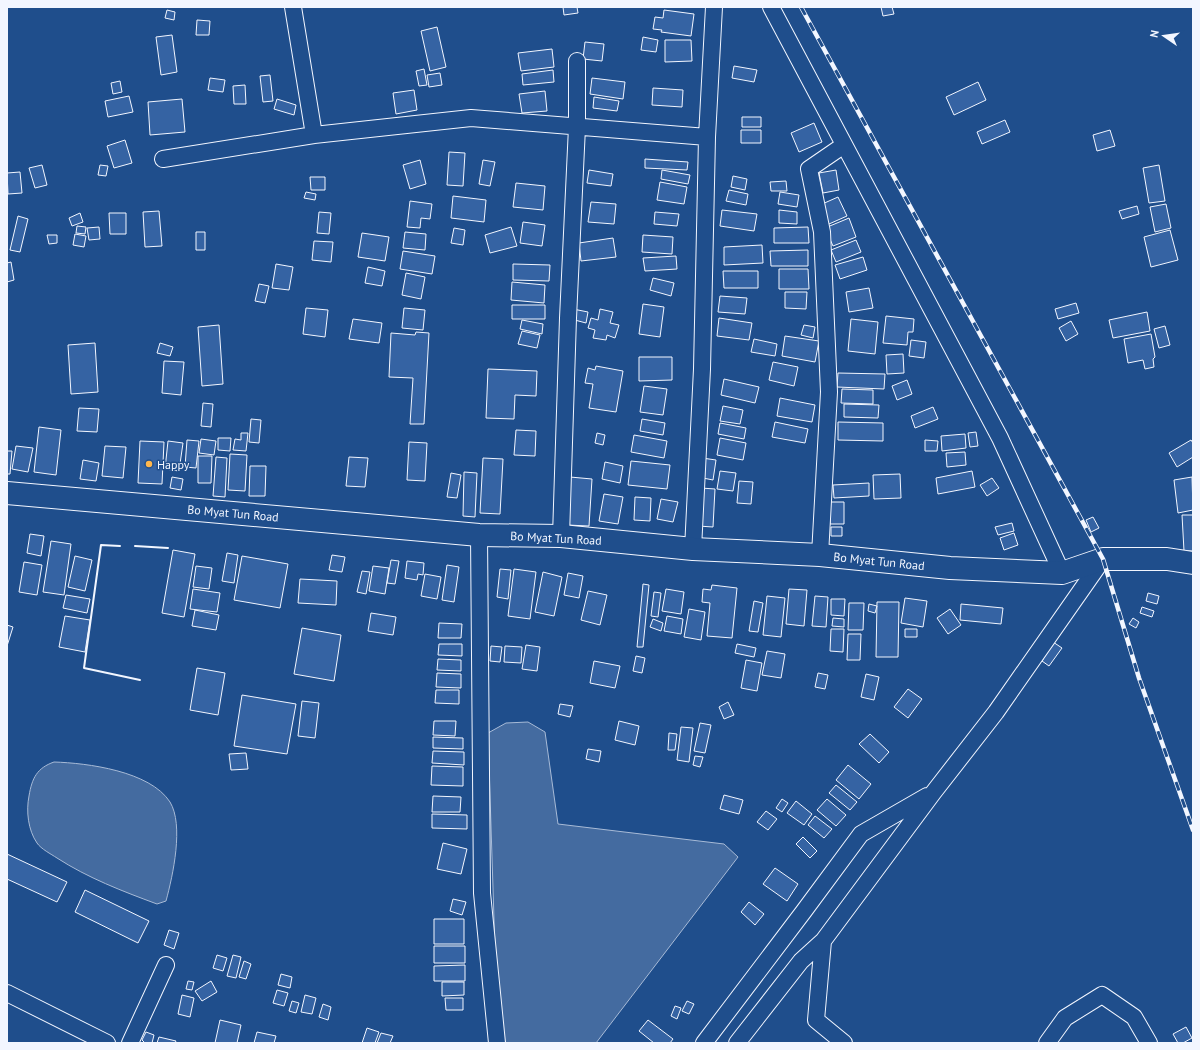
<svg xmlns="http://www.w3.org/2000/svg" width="1200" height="1050" font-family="'PT Sans',sans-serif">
  <rect width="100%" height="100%" fill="#1f4e8c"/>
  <path fill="#446ba0" stroke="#a8bbd7" d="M 528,722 L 545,732 L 558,824 L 724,844 L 738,857 L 596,1043 L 498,1043 L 488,733 L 506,723 Z
    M 54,762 C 87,763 150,771 170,802 C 184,825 173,875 166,901 L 157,904 C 122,891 88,878 57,858 C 51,854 41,849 37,843 C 28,830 26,811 29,796 C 32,778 37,768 54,762 Z"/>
  <path fill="#3563a3" stroke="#f2f6ff" d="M 563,7 L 577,7 L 578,13 L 564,15 Z
    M 881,7 L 892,7 L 894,14 L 883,16 Z
    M 167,10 L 175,12 L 174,20 L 165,18 Z
    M 664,10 L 694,14 L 691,36 L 661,32 L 662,30 L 653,29 L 655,17 L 663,18 Z
    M 197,20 L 210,21 L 209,35 L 196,35 Z
    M 437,27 L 446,67 L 430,71 L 421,31 Z
    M 172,35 L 177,72 L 161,75 L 156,37 Z
    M 643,37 L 658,40 L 656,52 L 641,50 Z
    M 665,40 L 691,40 L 692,61 L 665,62 Z
    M 585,42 L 604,44 L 602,61 L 583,59 Z
    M 552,49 L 554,67 L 521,71 L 518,53 Z
    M 734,66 L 757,70 L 754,82 L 732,78 Z
    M 424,69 L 427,85 L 419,86 L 416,71 Z
    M 553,70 L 554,82 L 523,85 L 522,74 Z
    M 440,73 L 442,85 L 429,87 L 427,75 Z
    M 270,75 L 273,101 L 263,102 L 260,76 Z
    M 210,78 L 225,80 L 223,92 L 208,90 Z
    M 592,78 L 625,82 L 623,99 L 590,94 Z
    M 120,81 L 122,92 L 113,94 L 111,83 Z
    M 978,82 L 986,100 L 954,115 L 946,97 Z
    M 245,85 L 246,104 L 234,104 L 233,86 Z
    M 653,88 L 683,90 L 682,107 L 652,105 Z
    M 414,90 L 417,110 L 396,114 L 393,93 Z
    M 545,91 L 547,111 L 522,113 L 519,94 Z
    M 129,96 L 133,112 L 108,117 L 105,101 Z
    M 594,97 L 619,101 L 617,111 L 593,108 Z
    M 182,99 L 185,132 L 150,135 L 148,102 Z
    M 277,99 L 296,105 L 294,115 L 274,109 Z
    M 742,117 L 761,117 L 761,127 L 742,127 Z
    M 1005,120 L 1010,132 L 982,144 L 977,132 Z
    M 814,123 L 822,142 L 799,152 L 791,133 Z
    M 741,130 L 761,130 L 761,143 L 741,143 Z
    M 1110,130 L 1115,146 L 1097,151 L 1093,135 Z
    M 125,140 L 132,163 L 114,168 L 107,146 Z
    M 449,152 L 465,153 L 463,186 L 447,185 Z
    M 645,159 L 688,162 L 687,170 L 645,168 Z
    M 420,160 L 426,184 L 410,189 L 403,165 Z
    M 483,160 L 495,162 L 490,186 L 479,184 Z
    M 42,165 L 47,185 L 35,188 L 29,168 Z
    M 100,165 L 108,166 L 106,176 L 98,175 Z
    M 1159,165 L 1165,201 L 1149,203 L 1143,168 Z
    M 589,170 L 613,174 L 611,186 L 587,183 Z
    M 662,170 L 690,175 L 688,184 L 661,179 Z
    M 836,170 L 839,190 L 823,193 L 819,173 Z
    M 20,172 L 22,193 L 8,194 L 7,173 Z
    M 733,176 L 747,179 L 745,190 L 731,187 Z
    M 310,177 L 325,177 L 325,190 L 311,190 Z
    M 786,181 L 787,191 L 771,191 L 770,182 Z
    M 660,182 L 687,187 L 684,204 L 657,200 Z
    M 516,183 L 545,186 L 543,210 L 513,207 Z
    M 729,190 L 748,194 L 746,205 L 726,201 Z
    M 306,192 L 316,194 L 315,200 L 304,198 Z
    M 780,192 L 799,195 L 797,207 L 778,204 Z
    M 453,196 L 486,200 L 484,222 L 451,218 Z
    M 838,197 L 847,216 L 829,224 L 820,205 Z
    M 410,201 L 432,204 L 430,219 L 421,218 L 420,228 L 407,227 Z
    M 591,202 L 616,204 L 614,224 L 588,222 Z
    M 1166,204 L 1171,228 L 1155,232 L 1150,207 Z
    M 1137,206 L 1139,214 L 1122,219 L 1119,211 Z
    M 722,210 L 757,214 L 754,231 L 720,226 Z
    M 779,210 L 797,212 L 797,224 L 779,223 Z
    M 159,211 L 162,246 L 145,247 L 143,212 Z
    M 319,212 L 331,213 L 329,234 L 317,233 Z
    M 655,212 L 679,214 L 677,226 L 654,224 Z
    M 80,213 L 83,222 L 72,226 L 69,218 Z
    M 109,213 L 126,213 L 126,234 L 110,234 Z
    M 18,216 L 28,219 L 20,252 L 10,250 Z
    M 849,218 L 856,237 L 833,246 L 825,228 Z
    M 523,222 L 545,225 L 542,246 L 520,243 Z
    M 77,226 L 86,227 L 85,234 L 76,233 Z
    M 99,227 L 100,239 L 89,240 L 87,228 Z
    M 511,227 L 517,246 L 490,253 L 485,235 Z
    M 808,227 L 809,243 L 774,243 L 774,228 Z
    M 454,228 L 465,230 L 463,245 L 451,243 Z
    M 1170,230 L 1178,260 L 1151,267 L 1144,237 Z
    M 196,232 L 205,232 L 205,250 L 196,250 Z
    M 405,232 L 426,234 L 425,250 L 403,248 Z
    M 362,233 L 389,237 L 385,261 L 358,257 Z
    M 75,234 L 86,236 L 84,247 L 73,245 Z
    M 47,235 L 57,235 L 57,243 L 49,244 Z
    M 643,235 L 673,237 L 672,254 L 642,252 Z
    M 613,238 L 616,257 L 581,261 L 579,243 Z
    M 856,240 L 861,252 L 836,262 L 831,250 Z
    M 314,241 L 333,242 L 331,262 L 312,260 Z
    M 762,245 L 763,263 L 724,265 L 724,247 Z
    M 808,250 L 808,266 L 771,266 L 770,251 Z
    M 403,251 L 435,256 L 432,274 L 400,269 Z
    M 676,256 L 677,269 L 645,271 L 643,258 Z
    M 863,257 L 867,270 L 840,279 L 835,265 Z
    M 11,262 L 14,280 L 7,282 L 7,263 Z
    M 276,264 L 293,267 L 289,290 L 272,288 Z
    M 513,264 L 550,265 L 549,281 L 513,280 Z
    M 368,267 L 385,271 L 382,286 L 365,283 Z
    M 779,269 L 808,269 L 809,289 L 779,289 Z
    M 723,271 L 758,271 L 758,288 L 724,288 Z
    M 406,273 L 425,277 L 421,299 L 402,295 Z
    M 653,278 L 674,283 L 671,296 L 650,290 Z
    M 512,282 L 545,285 L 544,303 L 511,300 Z
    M 259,284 L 269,286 L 265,303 L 255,301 Z
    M 869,288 L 873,308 L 849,312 L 846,292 Z
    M 785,292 L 807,292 L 806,309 L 785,308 Z
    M 720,296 L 747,298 L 745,314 L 718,312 Z
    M 1076,303 L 1079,313 L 1058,319 L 1055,309 Z
    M 643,304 L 664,307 L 660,337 L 639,334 Z
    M 512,305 L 545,305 L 545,319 L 512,319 Z
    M 306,308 L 328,310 L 325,337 L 303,334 Z
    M 404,308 L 425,310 L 423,330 L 402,328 Z
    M 573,309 L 588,312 L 586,323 L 571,319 Z
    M 600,309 L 613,312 L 610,323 L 619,325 L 615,338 L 607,335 L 606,340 L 593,338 L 595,330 L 588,328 L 591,318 L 598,320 Z
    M 1147,312 L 1150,331 L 1113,338 L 1109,320 Z
    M 886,316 L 914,319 L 913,332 L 908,332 L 907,345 L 883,343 Z
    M 719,318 L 752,323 L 749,340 L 717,336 Z
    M 353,319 L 382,323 L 379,343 L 349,339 Z
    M 851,319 L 878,322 L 875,354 L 848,351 Z
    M 522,320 L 543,324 L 542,334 L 520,329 Z
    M 1071,321 L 1078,334 L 1066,341 L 1059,328 Z
    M 219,325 L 223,384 L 202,386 L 198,327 Z
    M 804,325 L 815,327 L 813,338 L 801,335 Z
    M 1165,326 L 1170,345 L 1159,348 L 1154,329 Z
    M 522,331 L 540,335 L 537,348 L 518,344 Z
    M 416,332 L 429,333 L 424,424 L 410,424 L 413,378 L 389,377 L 391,333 L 415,335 Z
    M 1151,334 L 1155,357 L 1153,359 L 1154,367 L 1145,369 L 1143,360 L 1128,363 L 1124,339 Z
    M 785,336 L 819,341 L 815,362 L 782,356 Z
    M 754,339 L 777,344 L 775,356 L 751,352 Z
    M 911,340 L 926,342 L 924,358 L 909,356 Z
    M 95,343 L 98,392 L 71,394 L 68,345 Z
    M 160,343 L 173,347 L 170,356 L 157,353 Z
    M 903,354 L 904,373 L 887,374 L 886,355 Z
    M 639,357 L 672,357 L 672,380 L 639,381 Z
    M 164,361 L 184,362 L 181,395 L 162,393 Z
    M 773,362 L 798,367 L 794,386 L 769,380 Z
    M 596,366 L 623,371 L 616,412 L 589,408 L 593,384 L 585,383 L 588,368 L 595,370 Z
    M 488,369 L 537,371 L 536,396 L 515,395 L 514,419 L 486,418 Z
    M 838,373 L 885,374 L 884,389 L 837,387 Z
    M 724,379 L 759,387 L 755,403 L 721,395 Z
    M 907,380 L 912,394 L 897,400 L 892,386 Z
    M 644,386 L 667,389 L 663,415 L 640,412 Z
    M 842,389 L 873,390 L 873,404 L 841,403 Z
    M 780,398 L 815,405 L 812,422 L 777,416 Z
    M 203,403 L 213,404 L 211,427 L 201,426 Z
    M 844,404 L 879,405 L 878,418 L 844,417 Z
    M 723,406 L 743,410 L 740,424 L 720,421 Z
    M 933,407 L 938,419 L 915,428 L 911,416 Z
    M 79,408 L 99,409 L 97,432 L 77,431 Z
    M 251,419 L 261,420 L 259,443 L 249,442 Z
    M 642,419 L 665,423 L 663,435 L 640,431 Z
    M 775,422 L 808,429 L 805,443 L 772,437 Z
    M 838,422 L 883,423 L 883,441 L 838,440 Z
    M 720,423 L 746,428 L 744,439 L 718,434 Z
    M 39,427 L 61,430 L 56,475 L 34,472 Z
    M 516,430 L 536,431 L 535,456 L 514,455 Z
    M 976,432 L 978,446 L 970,447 L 968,433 Z
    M 241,433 L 248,433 L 246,451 L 233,450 L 235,439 L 241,440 Z
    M 597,433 L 605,435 L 603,445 L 595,443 Z
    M 965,434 L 966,448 L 942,451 L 941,436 Z
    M 634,435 L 667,441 L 664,458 L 631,452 Z
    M 218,438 L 231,438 L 230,451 L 218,450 Z
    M 720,438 L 746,443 L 743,460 L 717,455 Z
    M 201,439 L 216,441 L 214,455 L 199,453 Z
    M 187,440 L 199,441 L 196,468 L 185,467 Z
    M 925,440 L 938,441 L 937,451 L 925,451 Z
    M 1191,440 L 1193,443 L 1193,457 L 1177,467 L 1169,453 Z
    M 140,441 L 164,442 L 162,484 L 138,483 Z
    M 168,441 L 183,443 L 179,471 L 165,469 Z
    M 409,442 L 427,443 L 425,481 L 407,480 Z
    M 16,446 L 33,448 L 28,472 L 12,469 Z
    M 105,446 L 126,447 L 123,478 L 102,476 Z
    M 7,451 L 12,451 L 10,474 L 7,474 Z
    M 965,452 L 966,465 L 947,467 L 946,453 Z
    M 230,454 L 247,455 L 245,491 L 228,490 Z
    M 198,456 L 212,456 L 211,483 L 198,483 Z
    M 216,457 L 227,458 L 225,497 L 213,496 Z
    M 349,457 L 368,458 L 365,487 L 346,486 Z
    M 483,458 L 503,459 L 500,514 L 480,513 Z
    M 702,458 L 716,460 L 713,480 L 698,477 Z
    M 83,460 L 99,463 L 96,481 L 80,479 Z
    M 631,461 L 670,465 L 667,489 L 628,485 Z
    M 605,462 L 623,466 L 620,483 L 602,479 Z
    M 250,466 L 266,466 L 265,496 L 249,496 Z
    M 720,471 L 736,473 L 733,491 L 717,489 Z
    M 972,471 L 975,487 L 938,494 L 936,478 Z
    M 464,472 L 477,473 L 475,517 L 463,516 Z
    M 451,473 L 461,475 L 457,498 L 447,497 Z
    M 900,474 L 901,498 L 874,499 L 873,475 Z
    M 172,477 L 183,479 L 181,490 L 170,488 Z
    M 570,477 L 592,479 L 589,526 L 567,525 Z
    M 1192,477 L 1193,510 L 1178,513 L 1174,480 Z
    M 992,478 L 999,488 L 987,496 L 980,485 Z
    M 739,481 L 753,482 L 751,504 L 737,503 Z
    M 869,483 L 869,496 L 834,498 L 833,485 Z
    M 701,488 L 715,489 L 713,527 L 698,526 Z
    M 604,494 L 623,497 L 618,524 L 599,521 Z
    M 635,497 L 651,498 L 650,521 L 634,520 Z
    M 661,499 L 678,502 L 673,522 L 657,519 Z
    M 830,502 L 844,502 L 844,524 L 830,524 Z
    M 1182,515 L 1193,515 L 1193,551 L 1184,551 Z
    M 1093,517 L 1099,528 L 1091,532 L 1086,520 Z
    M 1012,523 L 1014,531 L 998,535 L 995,527 Z
    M 831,527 L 842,527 L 842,536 L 831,536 Z
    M 1014,533 L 1018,545 L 1004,550 L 1000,538 Z
    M 30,534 L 44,536 L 41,556 L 27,553 Z
    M 51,541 L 71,544 L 64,595 L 43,592 Z
    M 173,550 L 195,554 L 184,617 L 162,613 Z
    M 227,553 L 238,555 L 234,583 L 222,581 Z
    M 332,555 L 345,557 L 342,572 L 329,570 Z
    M 75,556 L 92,560 L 85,591 L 68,587 Z
    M 242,556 L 288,564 L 280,608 L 234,600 Z
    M 391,560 L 399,561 L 395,584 L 387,583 Z
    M 407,561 L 424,563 L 423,575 L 418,574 L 417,580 L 405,578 Z
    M 24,562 L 42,565 L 37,595 L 19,592 Z
    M 447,565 L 459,567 L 454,602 L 442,600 Z
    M 196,566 L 212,568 L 209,589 L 193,587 Z
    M 373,566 L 389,568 L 385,594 L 369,591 Z
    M 500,569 L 511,570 L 508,599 L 497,597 Z
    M 514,569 L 536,572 L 530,619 L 508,616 Z
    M 362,571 L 370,572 L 366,594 L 357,592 Z
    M 543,572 L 562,577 L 554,616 L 535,612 Z
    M 568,573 L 583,576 L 579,598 L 564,595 Z
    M 425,574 L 441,577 L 437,599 L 421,596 Z
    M 300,579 L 337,581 L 336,605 L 298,603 Z
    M 643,584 L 649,585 L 643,647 L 637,647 Z
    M 712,585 L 737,588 L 732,638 L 707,636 L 710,603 L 702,602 L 703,589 L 711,590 Z
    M 193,589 L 220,593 L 217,612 L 190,609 Z
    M 666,589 L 684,592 L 681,614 L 662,611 Z
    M 789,589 L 807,590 L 804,626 L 786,624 Z
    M 588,591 L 607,595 L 600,625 L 581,620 Z
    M 654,592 L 661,593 L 658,617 L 651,616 Z
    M 1148,593 L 1159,596 L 1157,604 L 1146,601 Z
    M 66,595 L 90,599 L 87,613 L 63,608 Z
    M 767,596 L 785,598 L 781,637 L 763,635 Z
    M 815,596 L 828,597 L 826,627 L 812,626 Z
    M 905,598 L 927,601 L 923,627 L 901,623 Z
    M 831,599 L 845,599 L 844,616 L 831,615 Z
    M 754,601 L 763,603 L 758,632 L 749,631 Z
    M 877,602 L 899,602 L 898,657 L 876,657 Z
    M 849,603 L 864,603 L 863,630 L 848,630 Z
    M 869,604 L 877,606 L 875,613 L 868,611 Z
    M 961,604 L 1003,608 L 1001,624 L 960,620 Z
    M 1142,607 L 1154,611 L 1152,617 L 1140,613 Z
    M 689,609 L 705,612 L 701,640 L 684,637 Z
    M 950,609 L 961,625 L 948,634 L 937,618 Z
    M 195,610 L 219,615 L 216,630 L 192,626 Z
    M 371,613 L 396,617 L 393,635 L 368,631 Z
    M 65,616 L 90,620 L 85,652 L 59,647 Z
    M 667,616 L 683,619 L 681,634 L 664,631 Z
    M 833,618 L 844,619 L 844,627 L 832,626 Z
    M 1133,618 L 1139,622 L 1136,628 L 1129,624 Z
    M 653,619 L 663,623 L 661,631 L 650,627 Z
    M 439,623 L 462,624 L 461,638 L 438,638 Z
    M 7,625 L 13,627 L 7,646 Z
    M 302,628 L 341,635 L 334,681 L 294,674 Z
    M 831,629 L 844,629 L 843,652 L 830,651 Z
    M 905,629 L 917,629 L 917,637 L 905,637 Z
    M 848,634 L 861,634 L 860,660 L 847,660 Z
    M 1053,642 L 1062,648 L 1049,666 L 1042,661 Z
    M 439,644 L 462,644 L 462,656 L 438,655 Z
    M 737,644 L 756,648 L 754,657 L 735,653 Z
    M 526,645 L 540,647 L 537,671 L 522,669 Z
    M 491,646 L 502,647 L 500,662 L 490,661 Z
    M 505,646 L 522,647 L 521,663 L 504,662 Z
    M 767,651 L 785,654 L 781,678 L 762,675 Z
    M 636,656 L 645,658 L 642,673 L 633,671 Z
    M 438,659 L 461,660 L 461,671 L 437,670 Z
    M 746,660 L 762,663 L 757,691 L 741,688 Z
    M 594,661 L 620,666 L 615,688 L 590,683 Z
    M 197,668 L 225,673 L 218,715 L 190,710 Z
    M 437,673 L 461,674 L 461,688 L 436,687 Z
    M 818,673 L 828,675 L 825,689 L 815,687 Z
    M 866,674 L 879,677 L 874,700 L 861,697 Z
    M 908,689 L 922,699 L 908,718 L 894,707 Z
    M 436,690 L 459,690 L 459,704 L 435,703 Z
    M 242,695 L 296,704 L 287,754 L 234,746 Z
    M 302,701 L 319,703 L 315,738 L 298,736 Z
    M 728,702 L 734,715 L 724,719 L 719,707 Z
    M 560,704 L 573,706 L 570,717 L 558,714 Z
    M 434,721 L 456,721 L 455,736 L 433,735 Z
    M 619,721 L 639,726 L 635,745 L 615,740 Z
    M 700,723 L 711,725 L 705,753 L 694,751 Z
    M 681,727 L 693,728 L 689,762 L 677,760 Z
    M 669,733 L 677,734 L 675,750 L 668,750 Z
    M 870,734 L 889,752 L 879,763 L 859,744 Z
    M 433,737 L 463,738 L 463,749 L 433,748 Z
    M 588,749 L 601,751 L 599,762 L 586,759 Z
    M 433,751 L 464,752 L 464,765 L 432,763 Z
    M 246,753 L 248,769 L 231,770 L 229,754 Z
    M 695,756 L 703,757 L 700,767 L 693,765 Z
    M 848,765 L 871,784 L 859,799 L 836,780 Z
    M 432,766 L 463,767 L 463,786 L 431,785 Z
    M 836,785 L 857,802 L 850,810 L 829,793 Z
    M 724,795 L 743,800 L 739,814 L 720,809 Z
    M 433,796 L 461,797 L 460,812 L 432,812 Z
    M 782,799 L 788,803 L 782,812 L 776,808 Z
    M 827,799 L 846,815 L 836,826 L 817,810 Z
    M 796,801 L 812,814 L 804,825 L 787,813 Z
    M 766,811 L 777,819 L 768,830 L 757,822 Z
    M 432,814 L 467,815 L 467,829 L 432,828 Z
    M 815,816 L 832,829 L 824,838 L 808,825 Z
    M 803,837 L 817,851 L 810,858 L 796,844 Z
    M 443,843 L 467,849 L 461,874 L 437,869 Z
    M 7,854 L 67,882 L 57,902 L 7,879 Z
    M 775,868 L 798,884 L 787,901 L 763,884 Z
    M 85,890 L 149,921 L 138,943 L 75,912 Z
    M 453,899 L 466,902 L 462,915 L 450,911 Z
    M 749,902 L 764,914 L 755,925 L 741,912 Z
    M 434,919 L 464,919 L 464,944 L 434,944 Z
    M 169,930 L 179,933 L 174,949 L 164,945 Z
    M 434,946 L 465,946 L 465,963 L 434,963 Z
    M 217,955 L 227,958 L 223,971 L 213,968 Z
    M 233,955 L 241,957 L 236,978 L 227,976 Z
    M 244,961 L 251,964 L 246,979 L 239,977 Z
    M 465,965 L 465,981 L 434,981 L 434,966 Z
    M 281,974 L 292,977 L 290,988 L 278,985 Z
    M 188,981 L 194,982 L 192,990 L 186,989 Z
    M 211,981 L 217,992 L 202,1001 L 195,991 Z
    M 442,982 L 464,982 L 464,995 L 442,996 Z
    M 277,990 L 288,993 L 284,1006 L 273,1003 Z
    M 182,995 L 194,998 L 190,1017 L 178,1014 Z
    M 305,995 L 316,998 L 312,1014 L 301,1012 Z
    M 445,998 L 463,998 L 463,1010 L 446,1010 Z
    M 292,1001 L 299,1003 L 296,1013 L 289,1011 Z
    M 687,1001 L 694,1004 L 689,1014 L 682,1011 Z
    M 323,1004 L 331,1007 L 328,1020 L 319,1017 Z
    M 675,1006 L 681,1008 L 677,1019 L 671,1016 Z
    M 220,1020 L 241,1025 L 237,1043 L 215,1043 Z
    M 648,1020 L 673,1039 L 670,1043 L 654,1043 L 639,1031 Z
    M 1186,1027 L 1192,1038 L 1183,1043 L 1178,1043 L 1173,1034 Z
    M 367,1028 L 379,1032 L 375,1043 L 362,1043 Z
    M 146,1032 L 154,1035 L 152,1043 L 145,1043 L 142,1040 Z
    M 257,1032 L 276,1036 L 274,1043 L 254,1043 Z
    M 381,1033 L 393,1036 L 390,1043 L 377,1043 Z
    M 159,1037 L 176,1041 L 175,1043 L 157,1043 Z"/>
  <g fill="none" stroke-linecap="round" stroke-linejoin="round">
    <defs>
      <path id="minor" d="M 293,7 L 314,135
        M 771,7 L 1000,438 L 1062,573
        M 163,159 L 314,135 L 471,118 L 707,137
        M 479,535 L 482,893 L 497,1043
        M 561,536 L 568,318 L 577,127 L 577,61
        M 693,549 L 702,369 L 707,137 L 714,7
        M 820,555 L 829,392 L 822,232 L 809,169 L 844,145
        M 823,941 L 816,1020 L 844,1043
        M 7,993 L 107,1043
        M 130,1043 L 166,965
        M 704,1043 L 804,911 L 861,834 L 927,796
        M 737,1043 L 801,961 L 823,941 L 933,793 L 996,712 L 1103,559
        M 1047,1043 L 1065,1018 L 1102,995 L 1134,1017 L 1149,1043"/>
      <path id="secondary" d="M 7,493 L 479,535 L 561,536 L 693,549 L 820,555 L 950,568 L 1062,573 L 1103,559 L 1167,559 L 1193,563"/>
    </defs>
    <use href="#minor" stroke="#f2f6ff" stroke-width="18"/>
    <use href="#secondary" stroke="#f2f6ff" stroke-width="24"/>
    <use href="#minor" stroke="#1f4e8c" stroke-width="16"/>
    <use href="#secondary" stroke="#1f4e8c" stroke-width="22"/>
    <defs>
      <path id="rail" d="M 801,7 L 1103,559 L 1139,678 L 1193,830"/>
    </defs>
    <use href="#rail" stroke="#f2f6ff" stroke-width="4.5"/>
    <use href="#rail" stroke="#1f4e8c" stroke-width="3" stroke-dasharray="9" stroke-linecap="butt"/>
    <path stroke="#f2f6ff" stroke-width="2" d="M 120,546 L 101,545 L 84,668 L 140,680
      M 135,546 L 168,548"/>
  </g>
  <circle fill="#ffb74d" stroke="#1f4e8c" stroke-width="1.5" cx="149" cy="464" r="4"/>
  <g text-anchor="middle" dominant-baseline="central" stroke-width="3" stroke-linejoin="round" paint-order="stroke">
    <g font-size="12" fill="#f2f6ff" stroke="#1f4e8c" text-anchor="start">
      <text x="157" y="464">Happy</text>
    </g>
    <g font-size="12" fill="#f2f6ff" stroke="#1f4e8c">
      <text transform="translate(233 513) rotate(5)">Bo Myat Tun Road</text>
      <text transform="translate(556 538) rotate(3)">Bo Myat Tun Road</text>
      <text transform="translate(879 561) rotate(6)">Bo Myat Tun Road</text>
    </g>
  </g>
  <rect width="1200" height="1050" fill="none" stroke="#f2f6ff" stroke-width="16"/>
  <g transform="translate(1164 36) rotate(283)" stroke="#1f4e8c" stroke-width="3" paint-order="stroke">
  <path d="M0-3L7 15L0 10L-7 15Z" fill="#f2f6ff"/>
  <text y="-6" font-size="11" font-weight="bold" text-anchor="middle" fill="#f2f6ff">N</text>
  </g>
</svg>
